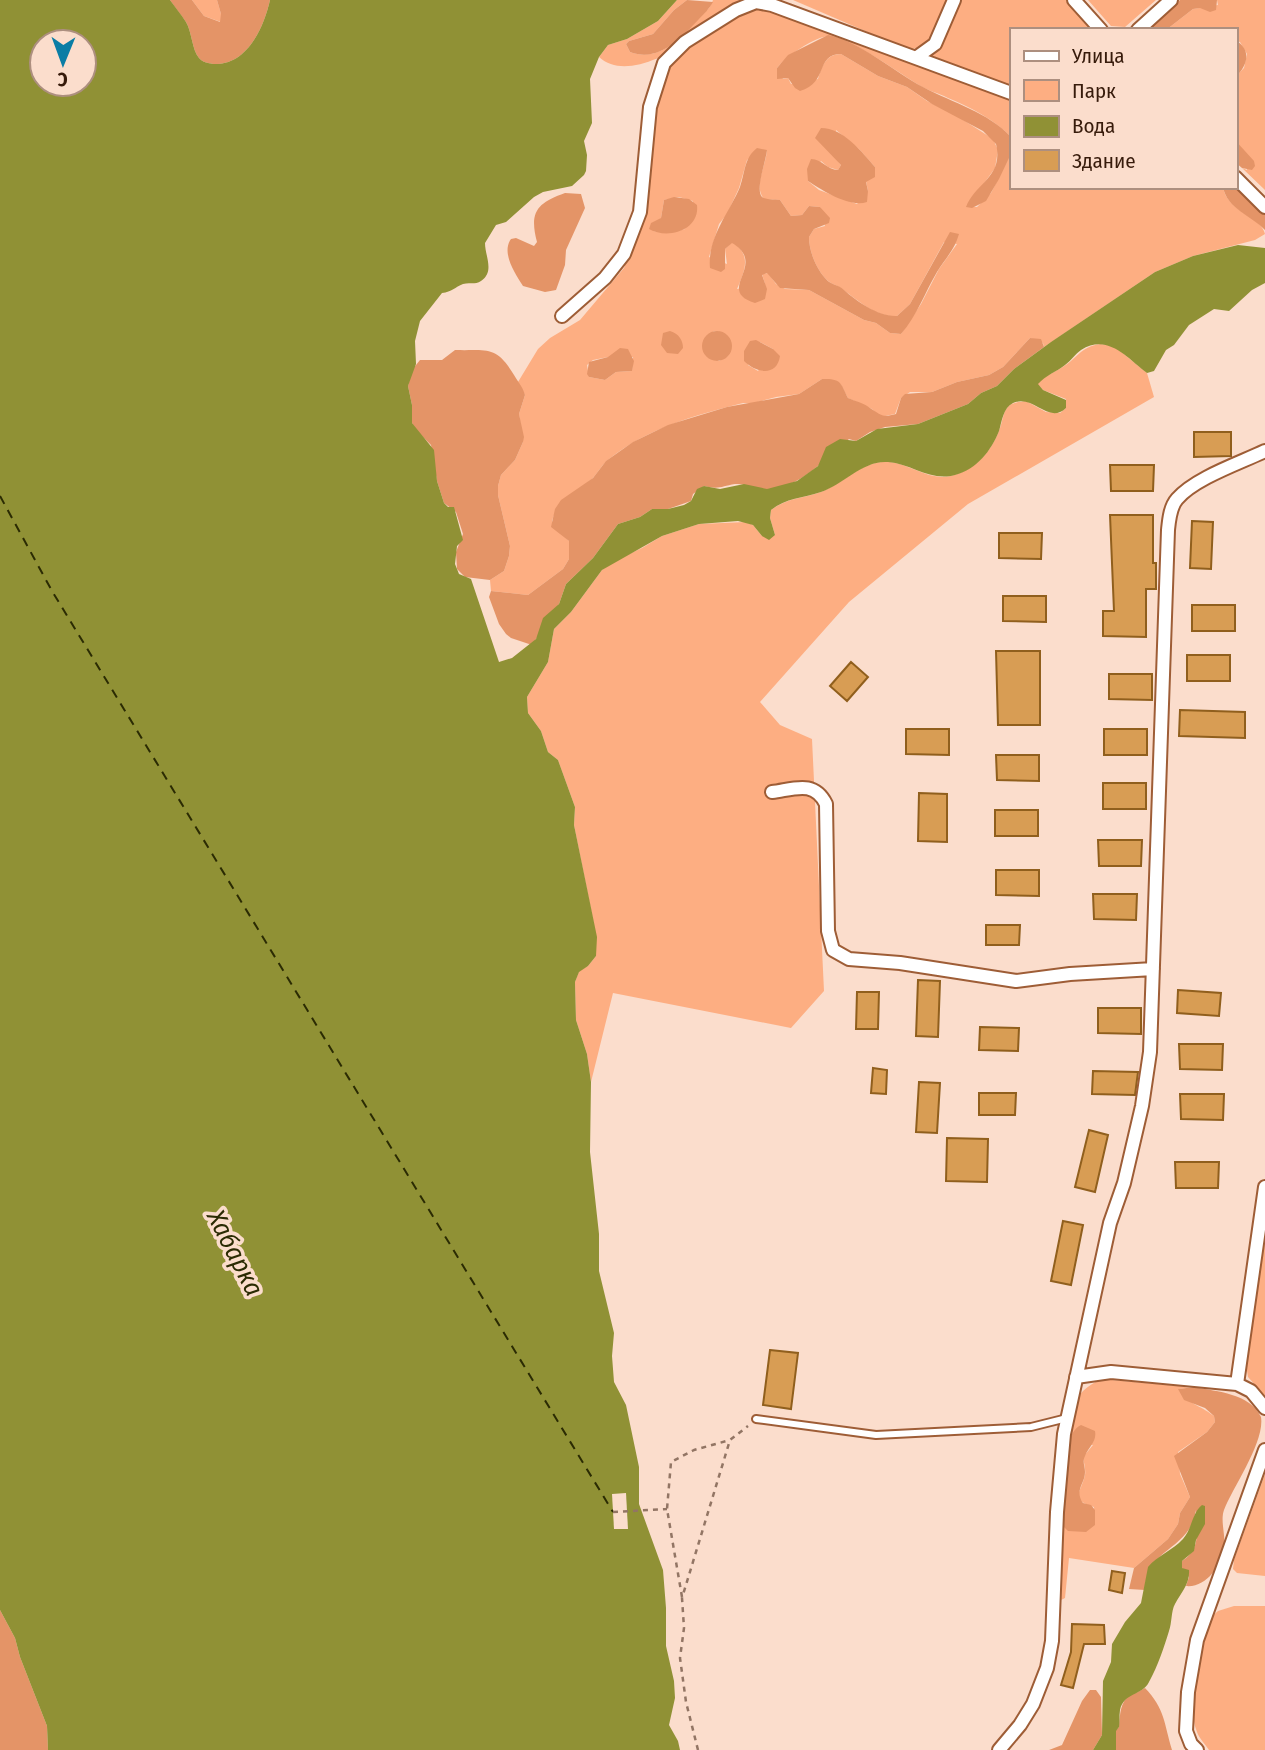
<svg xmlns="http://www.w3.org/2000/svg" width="1265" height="1750" font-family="'Fira Sans Condensed',sans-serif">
  <rect width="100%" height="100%" fill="#fbddcc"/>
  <path fill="#fdae82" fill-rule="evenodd" d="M 192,0 L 217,0 L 221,14 L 221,22 L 204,16 Z
    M 677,0 L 687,0 L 674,10 L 653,34 L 629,41 L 626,44 L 630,52 C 661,63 680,37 700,17 C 706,11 710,9 713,0 L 749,0 C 716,22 636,91 599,57 L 608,45 L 627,39 L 658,21 Z
    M 793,0 L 949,0 C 940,22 936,50 907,49 Z
    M 958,0 L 1075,0 L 1102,30 L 1011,30 L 1011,88 L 927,57 L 939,47 Z
    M 1088,0 L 1156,0 L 1125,27 L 1111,26 Z
    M 1217,0 L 1265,0 L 1265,190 L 1242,168 L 1247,170 L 1247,155 L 1235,140 L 1235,77 L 1244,68 L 1247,54 L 1240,42 L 1235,40 L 1235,30 L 1166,30 L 1193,9 L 1218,5 Z
    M 760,8 L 776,9 L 1011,94 L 1011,137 C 995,120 970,107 948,98 C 939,93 928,91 919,85 C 899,73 851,38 830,36 C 817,35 785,57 777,68 L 783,79 L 788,78 L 791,84 L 818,79 C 822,66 826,54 841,54 L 878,76 L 907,87 L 927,101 L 957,116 L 993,139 L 998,150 L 995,168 L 967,207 L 977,207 L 991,193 L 1011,154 L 1011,187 L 1223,187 C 1227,212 1261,216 1265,234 L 1255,240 L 1193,256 L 1155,272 L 1044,347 L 1043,343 L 1030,338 L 1003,367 L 989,375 L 957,382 L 932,392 L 910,392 L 901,398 L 895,414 L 880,417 L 872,409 L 848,398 C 839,381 843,382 822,379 L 799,394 L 776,397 L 754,403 L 743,403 C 696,415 648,428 609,459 C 602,464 598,473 592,479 C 574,494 559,497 552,521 L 556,529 L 569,541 L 569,559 L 563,569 L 528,595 L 491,591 L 490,580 L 504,571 L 509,556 L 510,546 L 498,495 L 498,486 L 501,475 L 515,460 L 523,442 L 519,414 L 525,395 L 518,382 L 538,349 L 550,338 L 580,320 L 624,268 L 641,225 L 654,103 L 664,75 L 678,53 L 742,13 ZM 836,130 L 860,150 L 875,167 L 866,181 L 868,191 L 857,204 L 819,190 L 808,181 L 821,161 L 828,167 L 838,170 L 841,165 L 833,155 ZM 767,150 C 766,166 753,186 764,199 L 780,200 L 791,216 L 802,215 L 809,206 L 820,207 L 825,226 L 814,229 L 809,237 C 809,251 816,268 825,278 C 829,283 834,284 839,287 C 856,298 875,318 897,316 L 910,304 L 944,242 L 957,244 L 939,269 L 921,304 L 901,334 L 890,333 L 876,323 L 864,320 L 809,290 L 785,289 L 776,284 L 768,273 L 762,274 L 765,284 L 737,289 C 745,270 752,255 732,242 L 725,249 L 727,264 L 709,257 L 719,224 L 727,214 L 739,188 L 747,160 ZM 679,197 L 693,201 L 685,229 L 669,233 L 653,231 L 661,218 L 664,200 ZM 714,331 C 729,332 733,343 728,356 L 719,361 L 711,359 L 704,349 L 704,341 ZM 760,342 L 773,349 L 758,371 L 748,365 ZM 608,357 L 633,357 L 632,371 L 616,372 L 605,380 L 589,377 L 587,365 L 593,360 Z
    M 1100,344 L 1114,346 L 1147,373 L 1154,397 L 968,504 L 849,602 L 760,702 L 780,725 L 812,739 L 824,991 L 791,1028 L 613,993 L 591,1082 L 587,1054 L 576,1020 L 575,982 L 579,971 L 588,966 L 596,956 L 594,925 L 574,825 L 575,807 L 558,760 L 548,752 L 541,731 L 528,713 L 527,697 L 548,662 L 554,629 L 571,612 L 602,570 L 614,561 L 642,548 L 662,536 L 699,524 L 746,522 L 753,525 L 762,536 L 775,535 L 770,518 L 771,510 C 787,498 804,498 821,492 C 844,483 864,459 890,462 C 913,465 933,484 957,474 C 979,466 992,450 1000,428 C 1002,423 1003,413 1007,408 C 1011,402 1020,402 1026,401 L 1046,412 L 1060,413 L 1066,408 L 1066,399 L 1043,390 L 1037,384 C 1044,376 1053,373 1061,368 C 1077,359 1080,347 1100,344 Z
    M 1265,1235 L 1265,1396 L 1248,1377 L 1246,1365 Z
    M 1101,1379 L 1190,1387 L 1179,1389 C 1191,1406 1198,1404 1214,1416 L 1215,1422 L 1207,1432 L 1178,1452 L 1180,1474 L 1190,1497 L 1180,1513 L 1178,1524 L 1168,1539 L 1134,1568 L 1069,1558 L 1065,1598 L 1059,1601 L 1060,1523 L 1095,1525 L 1094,1507 C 1069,1499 1081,1493 1085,1475 C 1086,1471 1084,1463 1083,1457 L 1093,1445 L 1068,1442 C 1073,1410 1069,1395 1101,1379 Z
    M 1265,1474 L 1265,1576 L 1237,1573 L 1233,1569 L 1234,1560 Z
    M 1234,1606 L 1265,1606 L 1265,1750 L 1209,1750 C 1205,1744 1199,1738 1197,1732 C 1184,1701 1203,1650 1210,1618 L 1218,1611 Z"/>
  <path fill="#e49467" d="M 170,0 L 192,0 L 204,16 L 220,22 L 221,14 L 217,0 L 270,0 C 264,27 247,66 213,64 C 208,63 202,62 199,58 C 192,50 192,32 186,22 C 181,15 175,7 170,0 Z
    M 687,0 L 713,2 C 709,9 705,13 699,19 C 681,38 659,63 630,52 L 626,44 L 629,41 L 653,34 L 674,10 Z
    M 1180,0 L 1217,0 L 1216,10 L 1210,12 L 1200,8 L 1193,9 L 1166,30 L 1149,30 Z
    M 828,35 C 858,40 896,73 923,87 C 953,103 988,112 1011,137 L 1011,154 L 999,179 L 986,201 L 972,208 L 966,207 C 975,183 1004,177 996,144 L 983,131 L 932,104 L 907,87 L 878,76 L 841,54 C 815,54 829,83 800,91 L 795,88 L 788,78 L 777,79 L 777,68 L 788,55 Z
    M 1235,40 C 1252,49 1248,66 1235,77 Z
    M 821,128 C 843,128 861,151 875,167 L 875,177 L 866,182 L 868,191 L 867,202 C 849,208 822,190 808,181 L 807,169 L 811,159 C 822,159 827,170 838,170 L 841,165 L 815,138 Z
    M 1235,140 L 1254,161 L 1255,166 L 1252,170 L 1242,168 L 1235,162 Z
    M 757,148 L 767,150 C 766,161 755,190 762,197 C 766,200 774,199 780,200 L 791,216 L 802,215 L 809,206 L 820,207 L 830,218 L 829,223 L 814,229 L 809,237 C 809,251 816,268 825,278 C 830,285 838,284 844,290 C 856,301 879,317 897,316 L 910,304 L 950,232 L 959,234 C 955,249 945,259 937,272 C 925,292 917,316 901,334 L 890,333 L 876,323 L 864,320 L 809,290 L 780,288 L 767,273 L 762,275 L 767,289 L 765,299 L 755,303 C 714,290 769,265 732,243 L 725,249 L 725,269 L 721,272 L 710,268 C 707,238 729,213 740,187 C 745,173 744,158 757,148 Z
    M 1235,183 L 1265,212 L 1265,230 C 1252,216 1227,209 1223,187 L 1235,187 Z
    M 565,193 L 581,194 L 585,208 L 566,250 L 565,265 L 556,290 L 545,292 L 523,286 C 515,273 501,253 511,239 L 516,238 L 534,246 L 537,242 C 529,212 537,203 565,193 Z
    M 674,197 L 689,199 L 697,205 C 700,230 668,240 649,229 L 651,223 L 661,218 L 664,200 Z
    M 670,331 C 679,334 683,340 683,348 L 678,354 L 667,353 L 661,345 L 663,333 Z
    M702 346a15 15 0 1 1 30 0a15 15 0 1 1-30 0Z
    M 1030,338 L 1041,339 L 1044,347 L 1014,369 L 997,386 L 981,393 L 968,404 L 918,424 L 885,427 L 870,432 L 856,441 L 849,439 C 825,458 800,489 767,489 C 756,490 747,483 735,484 C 722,486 719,490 704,486 L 693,494 L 691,501 L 668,509 L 652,509 L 640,517 L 618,524 L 593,558 L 566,584 L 559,604 L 532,645 L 511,638 L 506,634 L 499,624 L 489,597 L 491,591 L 528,595 L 563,569 L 569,559 L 569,541 L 551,527 L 555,509 L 561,500 L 593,478 L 606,461 L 633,442 L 668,425 L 727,407 L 799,394 L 822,379 C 842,378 841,384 848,398 C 855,401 864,403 870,408 C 881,415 882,418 896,414 L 901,398 L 905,394 L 932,392 L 957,382 L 989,375 L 1003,367 Z
    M 756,340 L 773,349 L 780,356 C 777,377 756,373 744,361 L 744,351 L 750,341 Z
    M 620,348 L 628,349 L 634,361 L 632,371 L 616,372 L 605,380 L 589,377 L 587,374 L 589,362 L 608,357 Z
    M 455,350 C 487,351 496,345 514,375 C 518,382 523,387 525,395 L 519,414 L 524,437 L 523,442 L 515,460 L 501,475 L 498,486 L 498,495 L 510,546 L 509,556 L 504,571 L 490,580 L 465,577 L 457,569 L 456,552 L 463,534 L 456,512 L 444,503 L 437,481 L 431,445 L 415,429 L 412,423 L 412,405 L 408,386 L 412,370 L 420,360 L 442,360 Z
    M 1195,1387 C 1217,1392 1250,1393 1261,1417 C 1265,1442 1233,1487 1224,1510 C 1220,1521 1226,1536 1224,1548 C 1221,1566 1206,1588 1186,1586 L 1189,1577 L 1182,1568 L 1182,1561 C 1201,1549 1197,1531 1196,1510 C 1190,1551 1146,1547 1145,1590 L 1129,1589 L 1134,1568 L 1168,1539 L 1178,1524 L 1180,1513 L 1190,1497 L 1174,1456 L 1207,1432 L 1215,1422 L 1214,1416 L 1205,1408 L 1184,1400 L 1178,1389 Z
    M 1081,1425 L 1095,1431 C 1097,1442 1089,1446 1085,1456 C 1082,1462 1085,1466 1085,1472 C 1085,1484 1074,1490 1083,1503 L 1091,1505 L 1095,1510 L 1095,1525 L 1086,1532 L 1068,1531 L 1060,1523 C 1061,1515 1064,1508 1065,1500 C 1066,1481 1061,1435 1081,1425 Z
    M 0,1610 L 15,1638 L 20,1657 L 47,1726 L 48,1750 L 0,1750 Z
    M 1145,1688 C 1165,1709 1164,1723 1172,1750 L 1116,1750 L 1116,1730 L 1119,1727 C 1120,1714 1120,1703 1130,1694 L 1136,1693 Z
    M 1090,1690 L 1096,1690 L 1101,1697 L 1102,1735 L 1093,1750 L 1049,1750 L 1062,1745 L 1082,1701 Z"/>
  <path fill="#909135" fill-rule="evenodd" d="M 0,0 L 170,0 C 175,7 181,14 186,22 C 192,32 192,50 199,58 C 202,62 208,63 213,64 C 247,66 264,27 270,0 L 677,0 L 658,21 L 627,39 L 608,45 L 599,57 L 590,79 L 592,123 L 584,141 L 587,155 L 586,171 L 584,175 L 572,186 L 543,192 L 534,197 L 506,222 L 496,225 L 485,243 C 485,256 495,272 481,281 C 475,285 469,282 463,284 C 455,287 452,292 442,293 L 420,321 L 415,341 L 416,364 L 408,386 L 412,405 L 412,423 L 434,450 L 437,481 L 444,503 L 448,507 L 454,507 L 463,540 L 457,546 L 455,564 L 459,574 L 471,579 L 499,662 L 512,658 L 536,639 L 543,618 L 559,604 L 566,584 L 593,558 L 618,524 L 640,517 L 652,509 L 668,509 L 684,505 L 691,501 L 697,489 L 704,486 L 720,489 L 744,484 L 767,489 L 797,481 L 818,466 L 826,447 L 840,439 L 856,441 L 877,429 L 918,424 L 968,404 L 981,393 L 997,386 L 1014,369 L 1051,342 L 1155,272 L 1193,256 L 1238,245 L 1265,248 L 1265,283 L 1252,290 L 1229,311 L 1214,309 L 1189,325 L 1174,345 L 1166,350 L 1154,371 L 1147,373 C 1127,358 1108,333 1081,350 C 1075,354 1071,361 1065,365 C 1056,372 1046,375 1038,384 L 1043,390 L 1066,400 L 1066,408 C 1048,425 1034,394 1013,403 C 1003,408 1002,421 999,431 C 991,451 977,469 955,475 C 931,482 912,464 888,462 C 863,460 844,484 821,492 C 803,498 786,498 771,510 L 770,518 L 775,535 L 769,540 L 762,536 L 753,525 L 738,521 L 699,524 L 662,536 L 602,570 L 571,612 L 554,629 L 548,662 L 527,697 L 528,713 L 541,731 L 548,752 L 558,760 L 575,807 L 574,825 L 597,937 L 596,956 L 588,966 L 579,972 L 575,982 L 576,1020 L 587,1054 L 591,1082 L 590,1152 L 599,1234 L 599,1271 L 614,1333 L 612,1356 L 614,1382 L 626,1405 L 639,1467 L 639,1504 L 663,1570 L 666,1608 L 666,1646 L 674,1681 L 675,1698 L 669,1725 L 678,1741 L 680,1750 L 48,1750 L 47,1726 L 20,1657 L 15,1638 L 0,1610 ZM 42,42 L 84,42 L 84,84 L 42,84 Z
    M 1202,1505 L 1205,1506 L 1205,1524 L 1196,1540 L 1194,1551 L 1182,1561 L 1182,1568 L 1189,1570 C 1190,1584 1181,1592 1175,1604 C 1171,1611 1172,1623 1169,1631 C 1164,1647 1158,1666 1149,1682 C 1142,1696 1124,1692 1120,1710 C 1119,1716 1120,1722 1119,1727 L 1116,1731 L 1116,1750 L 1093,1750 L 1102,1735 L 1103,1681 L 1111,1662 L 1112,1644 L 1125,1622 L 1141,1603 L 1148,1567 C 1157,1556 1173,1550 1183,1539 C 1192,1529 1192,1513 1202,1505 Z"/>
  <path fill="#fbddcc" d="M 626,1493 L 628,1529 L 614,1529 L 612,1494 Z"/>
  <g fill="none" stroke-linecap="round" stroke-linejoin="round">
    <path stroke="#2b2b03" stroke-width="2" stroke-dasharray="9 7" stroke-linecap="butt" d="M 0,496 L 52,591 L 613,1512"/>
  </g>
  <path fill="#d89d54" stroke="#905f1d" stroke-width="2" d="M 1194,432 L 1231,432 L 1231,456 L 1194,457 Z
    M 1110,465 L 1154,465 L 1153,491 L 1111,491 Z
    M 1110,515 L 1153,515 L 1153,563 L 1156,563 L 1156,589 L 1146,589 L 1146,637 L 1103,636 L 1103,611 L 1114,611 Z
    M 1192,521 L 1213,522 L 1211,569 L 1190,568 Z
    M 999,533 L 1042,533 L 1041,559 L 999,558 Z
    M 1003,596 L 1046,596 L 1046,622 L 1003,621 Z
    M 1192,605 L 1235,605 L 1235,631 L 1192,631 Z
    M 996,651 L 1040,651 L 1040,725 L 998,725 Z
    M 1187,655 L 1230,655 L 1230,681 L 1187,681 Z
    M 851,662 L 868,677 L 847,701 L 830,686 Z
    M 1109,674 L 1152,674 L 1152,700 L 1109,699 Z
    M 1180,710 L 1245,712 L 1245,738 L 1179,736 Z
    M 906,729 L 949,729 L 949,755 L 906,754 Z
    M 1104,729 L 1147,729 L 1147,755 L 1104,755 Z
    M 996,755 L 1039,755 L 1039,781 L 997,780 Z
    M 1103,783 L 1146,783 L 1146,809 L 1103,809 Z
    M 919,793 L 947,794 L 947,842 L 918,841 Z
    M 995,810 L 1038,810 L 1038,836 L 995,836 Z
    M 1098,840 L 1142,840 L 1141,866 L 1099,866 Z
    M 996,870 L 1039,870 L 1039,896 L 996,895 Z
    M 1093,894 L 1137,894 L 1136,920 L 1094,919 Z
    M 986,925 L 1020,925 L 1019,945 L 986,945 Z
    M 918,980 L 940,981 L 938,1037 L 916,1036 Z
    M 1178,990 L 1221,993 L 1219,1016 L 1177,1013 Z
    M 857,992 L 879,992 L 878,1029 L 856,1029 Z
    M 1098,1008 L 1141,1008 L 1141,1034 L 1098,1033 Z
    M 980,1027 L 1019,1028 L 1018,1051 L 979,1050 Z
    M 1179,1044 L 1223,1044 L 1222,1070 L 1180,1069 Z
    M 873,1068 L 887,1070 L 886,1094 L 871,1093 Z
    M 1093,1071 L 1138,1072 L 1135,1095 L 1092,1094 Z
    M 919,1082 L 940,1083 L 937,1133 L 916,1132 Z
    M 979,1093 L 1016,1093 L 1015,1115 L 979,1115 Z
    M 1180,1094 L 1224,1094 L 1223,1120 L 1181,1119 Z
    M 1089,1130 L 1108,1135 L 1095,1192 L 1075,1187 Z
    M 947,1138 L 988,1139 L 987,1182 L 946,1181 Z
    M 1175,1162 L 1219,1162 L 1218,1188 L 1176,1188 Z
    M 1063,1221 L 1083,1225 L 1071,1285 L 1051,1281 Z
    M 770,1350 L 798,1353 L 791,1409 L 763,1405 Z
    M 1112,1571 L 1125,1573 L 1122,1593 L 1109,1590 Z
    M 1072,1624 L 1104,1625 L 1105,1644 L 1084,1644 L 1073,1688 L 1061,1685 L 1071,1652 Z"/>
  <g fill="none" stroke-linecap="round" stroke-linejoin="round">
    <defs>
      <path id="service" d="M 756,1419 L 876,1435 L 1031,1427 L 1067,1418"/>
      <path id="minor" d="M 1074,0 L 1101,30
        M 1138,30 L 1171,0
        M 917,57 L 935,44 L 954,0
        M 1235,177 L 1265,207
        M 562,316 L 605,278 L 624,254 L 640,212 L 650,107 L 664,63 L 685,42 L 736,10 L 756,2 L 772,5 L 1011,93
        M 772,792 C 795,789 814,780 826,804 L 828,931 L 833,950 L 849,959 L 900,963 L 1016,981 L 1070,974 L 1153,969
        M 1265,1187 L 1237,1384 L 1251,1391 L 1265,1408
        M 1076,1377 L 1111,1372 L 1237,1384
        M 999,1750 L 1020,1725 L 1033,1704 L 1047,1668 L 1052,1641 L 1057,1512 L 1064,1434 L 1110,1223 L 1124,1183 L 1142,1106 L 1150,1052 L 1168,530 C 1169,520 1170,507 1177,499 C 1195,478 1240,463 1265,451
        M 1197,1750 L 1191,1744 L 1186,1731 L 1188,1692 L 1197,1640 L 1265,1450"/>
    </defs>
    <use href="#service" stroke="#9e5d36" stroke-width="10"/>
    <use href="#minor" stroke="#9e5d36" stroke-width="16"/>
    <path stroke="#927564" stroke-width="2.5" stroke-dasharray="5 5" stroke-linecap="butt" d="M 613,1512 L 667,1509
      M 682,1597 L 667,1509 L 671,1462 L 694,1450 L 730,1440
      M 698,1750 L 686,1702 L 680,1658 L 684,1628 L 682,1598 L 730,1440 L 748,1426"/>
    <use href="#service" stroke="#fff" stroke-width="6"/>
    <use href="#minor" stroke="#fff" stroke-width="12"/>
  </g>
  <g text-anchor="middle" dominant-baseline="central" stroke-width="7" stroke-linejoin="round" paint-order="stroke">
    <g font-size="26" font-style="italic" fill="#2b2b03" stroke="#fbddcc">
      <text transform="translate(235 1253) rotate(63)">Хабарка</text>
    </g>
  </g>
  <rect x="1010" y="28" width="228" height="161" fill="#fbddcc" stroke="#ad8f7f" stroke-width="2"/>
  <rect x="1024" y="51" width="35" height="10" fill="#ffffff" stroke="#ad8f7f" stroke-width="2"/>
  <text x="1072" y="63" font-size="21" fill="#371b0b">Улица</text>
  <rect x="1024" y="80" width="35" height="21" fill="#fdae82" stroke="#ad8f7f" stroke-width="2"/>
  <text x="1072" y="98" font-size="21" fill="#371b0b">Парк</text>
  <rect x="1024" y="116" width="35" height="21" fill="#909135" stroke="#ad8f7f" stroke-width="2"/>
  <text x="1072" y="133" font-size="21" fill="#371b0b">Вода</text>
  <rect x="1024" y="150" width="35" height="21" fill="#d89d54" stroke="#ad8f7f" stroke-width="2"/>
  <text x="1072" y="168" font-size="21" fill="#371b0b">Здание</text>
  <g transform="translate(63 63) rotate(181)"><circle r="33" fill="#fbddcc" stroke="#ad8f7f" stroke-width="2"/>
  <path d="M0-5L12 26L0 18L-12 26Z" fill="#0a7da5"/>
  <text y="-10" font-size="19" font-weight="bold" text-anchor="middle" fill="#371b0b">С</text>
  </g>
</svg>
